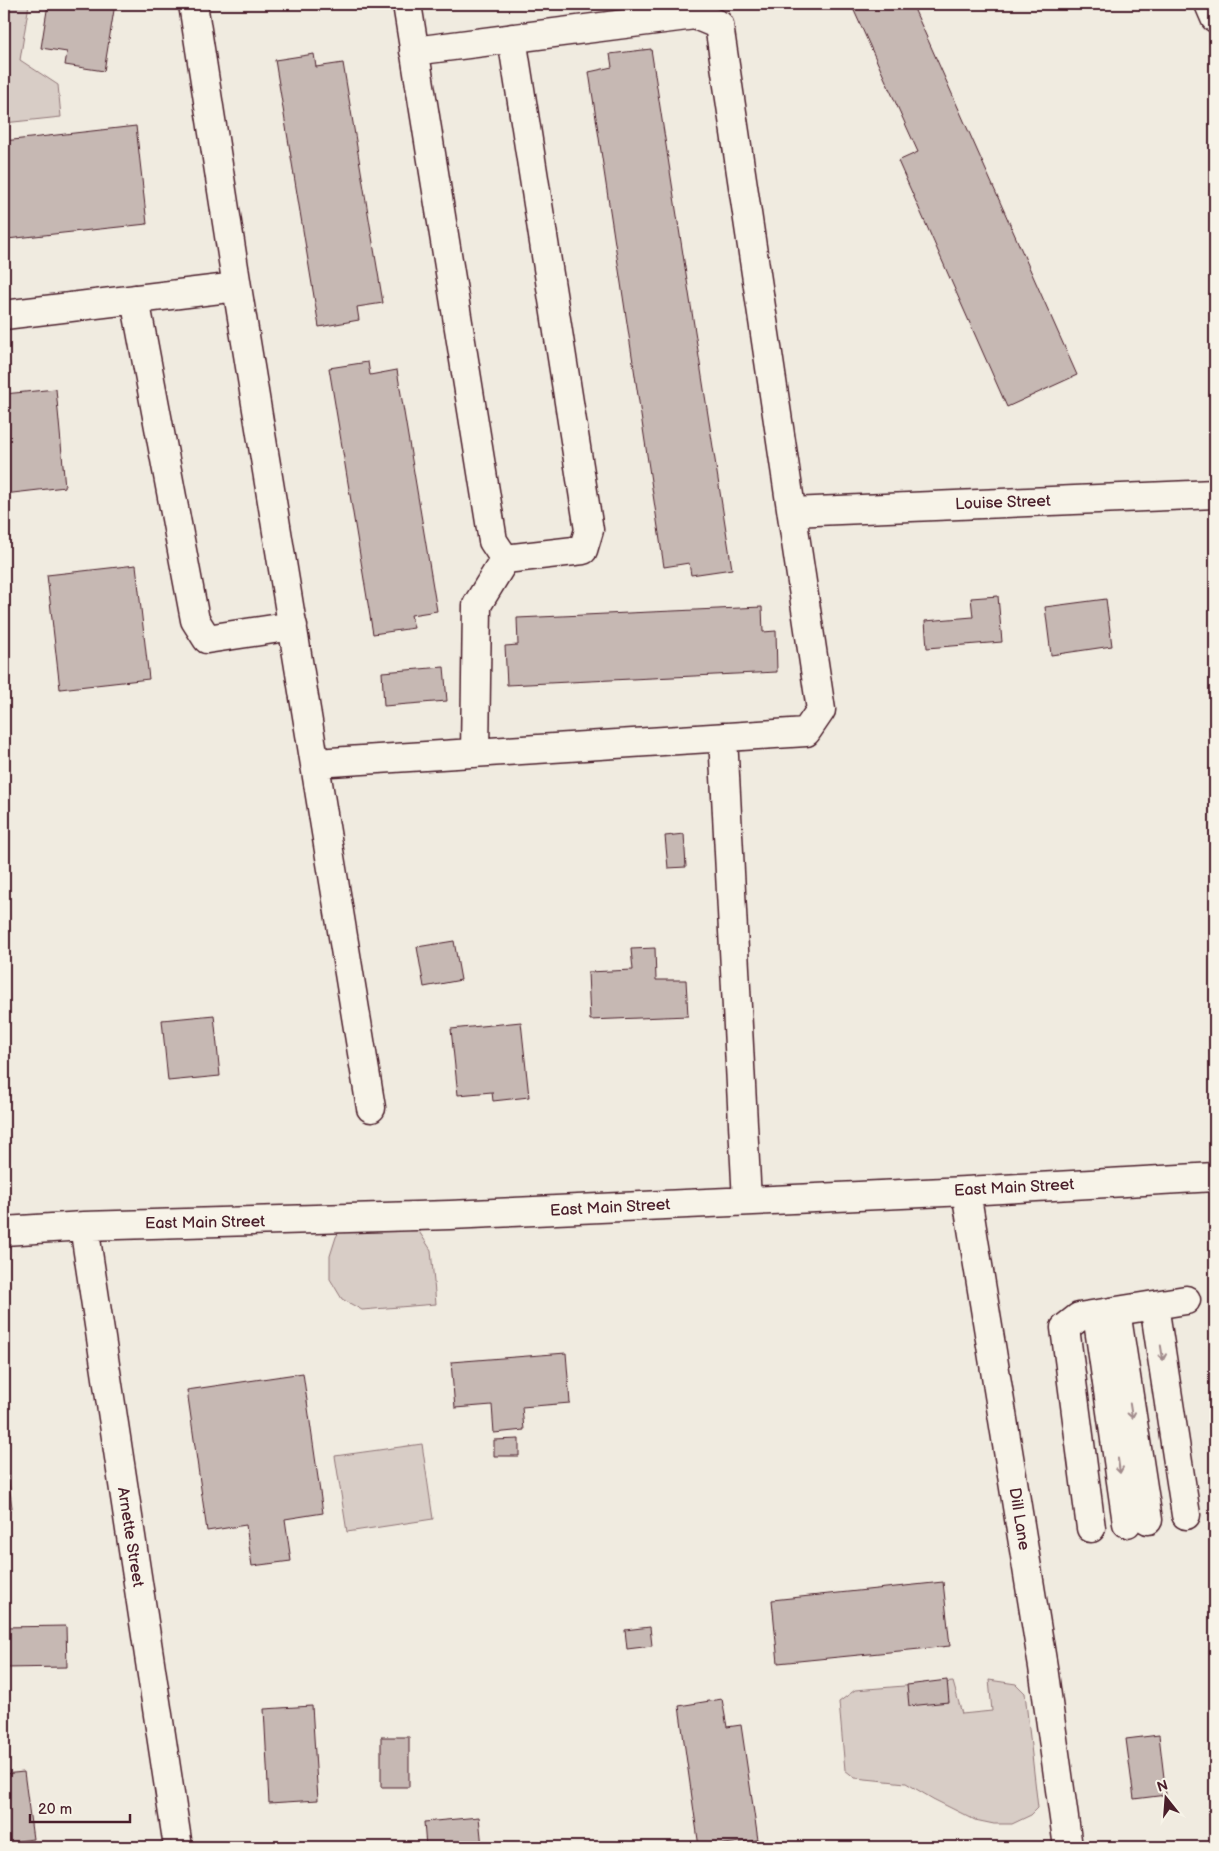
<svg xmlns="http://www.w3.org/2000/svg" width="1219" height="1851" font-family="'Balsamiq Sans',sans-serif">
  <rect width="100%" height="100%" fill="#f0ebe0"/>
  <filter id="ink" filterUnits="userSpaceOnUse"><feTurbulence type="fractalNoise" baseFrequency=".02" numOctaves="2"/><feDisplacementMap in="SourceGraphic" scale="10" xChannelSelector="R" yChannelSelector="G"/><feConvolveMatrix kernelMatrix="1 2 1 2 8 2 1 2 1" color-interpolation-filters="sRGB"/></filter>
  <g filter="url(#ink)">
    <path fill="#d8cdc6" stroke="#917678" d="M 4,4 L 29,4 L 20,60 L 58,85 L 61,117 L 4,123 Z
      M 418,1230 L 431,1250 L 436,1304 L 362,1310 L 342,1299 L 330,1279 L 330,1256 L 336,1237 L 339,1232 Z
      M 422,1444 L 433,1519 L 347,1532 L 335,1456 Z
      M 989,1680 L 1016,1684 L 1025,1693 L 1038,1808 L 1031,1815 L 1012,1824 L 994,1824 L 975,1820 L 933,1799 L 906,1783 L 855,1778 L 845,1770 L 839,1702 L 855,1690 L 953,1682 L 962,1714 L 992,1711 Z"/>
    <path fill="#c6b8b3" stroke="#4a1f2b" d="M 48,4 L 115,4 L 104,71 L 65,65 L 67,52 L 41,48 Z
      M 851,4 L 912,4 L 1077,375 L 1007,407 L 898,161 L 918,152 Z
      M 651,49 L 732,569 L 691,575 L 689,563 L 664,567 L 589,72 L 612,67 L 610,54 Z
      M 314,54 L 316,67 L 343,63 L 383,303 L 357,307 L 359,320 L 319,327 L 275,60 Z
      M 136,126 L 147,224 L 7,239 L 4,210 L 4,141 Z
      M 368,362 L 370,375 L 397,370 L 437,611 L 411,615 L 414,628 L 373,634 L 329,368 Z
      M 56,389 L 65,487 L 4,494 L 4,394 Z
      M 136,565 L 149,679 L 60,689 L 47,575 Z
      M 998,596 L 1002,642 L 927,648 L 925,621 L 973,617 L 971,598 Z
      M 1106,599 L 1112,646 L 1051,655 L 1045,607 Z
      M 762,607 L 763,632 L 776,631 L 777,672 L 507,685 L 505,646 L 518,645 L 517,618 Z
      M 444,667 L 447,701 L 384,706 L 382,672 Z
      M 684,834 L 686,867 L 668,868 L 665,836 Z
      M 454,941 L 461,980 L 424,987 L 417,947 Z
      M 655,948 L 656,980 L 686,980 L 688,1016 L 590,1020 L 588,972 L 633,970 L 631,949 Z
      M 214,1015 L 220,1076 L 168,1081 L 162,1020 Z
      M 521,1022 L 529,1097 L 493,1101 L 492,1092 L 458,1095 L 451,1029 Z
      M 566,1353 L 570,1403 L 522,1407 L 524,1430 L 494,1433 L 492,1405 L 455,1408 L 451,1362 Z
      M 303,1373 L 323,1513 L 285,1519 L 291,1561 L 252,1566 L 246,1525 L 207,1531 L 187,1390 Z
      M 4,1438 L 12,1508 L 4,1509 Z
      M 519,1439 L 519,1456 L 494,1456 L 494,1440 Z
      M 943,1582 L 950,1646 L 778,1663 L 772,1600 Z
      M 66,1626 L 67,1667 L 4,1668 L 4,1627 Z
      M 650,1627 L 652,1646 L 627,1649 L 625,1630 Z
      M 947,1680 L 949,1702 L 909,1706 L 907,1685 Z
      M 722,1699 L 727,1727 L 741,1725 L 758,1840 L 699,1847 L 679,1706 Z
      M 312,1706 L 318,1800 L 269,1803 L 264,1709 Z
      M 1159,1735 L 1166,1795 L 1134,1799 L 1126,1739 Z
      M 381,1737 L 409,1737 L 409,1787 L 381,1787 Z
      M 24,1772 L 33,1839 L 4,1843 L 4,1774 Z
      M 479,1817 L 482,1847 L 426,1847 L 424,1822 Z"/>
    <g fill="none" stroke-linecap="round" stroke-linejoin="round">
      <defs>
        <path id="minor" d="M 193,4 L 237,287 L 371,1108
          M 407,4 L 493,541 L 505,559 L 583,550 L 589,530 L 512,38
          M 135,299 L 195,620 L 207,639 L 293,626
          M 4,315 L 237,287
          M 792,512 L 1215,494
          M 723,737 L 747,1201
          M 475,753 L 477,605 L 505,559
          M 315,763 L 806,732 L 821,710 L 719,25 L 695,15 L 414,51
          M 966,1191 L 1043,1667 L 1068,1847
          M 84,1226 L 178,1847
          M 4,1231 L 84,1226 L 450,1215 L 966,1191 L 1215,1177
          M 1154,1305 L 1186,1515
          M 1116,1311 L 1148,1520
          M 1097,1314 L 1127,1523
          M 1091,1528 L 1065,1328 L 1079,1317 L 1186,1300"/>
        <path id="major" d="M 1209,4 L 1215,18"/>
      </defs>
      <use href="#minor" stroke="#4a1f2b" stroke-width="31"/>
      <use href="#major" stroke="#4a1f2b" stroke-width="31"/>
      <use href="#minor" stroke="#f7f3e8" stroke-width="28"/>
      <use href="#major" stroke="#f7f3e8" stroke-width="28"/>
    </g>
    <defs><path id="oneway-shaft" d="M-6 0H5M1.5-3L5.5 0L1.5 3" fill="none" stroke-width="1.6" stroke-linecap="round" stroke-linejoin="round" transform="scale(1.25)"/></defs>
    <g stroke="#a0898a">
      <use href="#oneway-shaft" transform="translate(1162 1353) rotate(81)"/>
      <use href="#oneway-shaft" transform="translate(1131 1411) rotate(81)"/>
      <use href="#oneway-shaft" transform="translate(1119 1466) rotate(82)"/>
    </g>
  </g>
  <g text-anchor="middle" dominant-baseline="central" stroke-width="5" stroke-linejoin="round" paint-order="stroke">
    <g font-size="16" fill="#4a1f2b" stroke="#f7f3e8">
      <text transform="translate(1003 503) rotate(-2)">Louise Street</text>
      <text transform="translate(1014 1188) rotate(-3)">East Main Street</text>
      <text transform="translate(610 1208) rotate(-3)">East Main Street</text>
      <text transform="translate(205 1223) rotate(-1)">East Main Street</text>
      <text transform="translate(1019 1519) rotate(81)">Dill Lane</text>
      <text transform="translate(130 1537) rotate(81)">Arnette Street</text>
    </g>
  </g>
  <rect width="1219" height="1851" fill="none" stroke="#f7f3e8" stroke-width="20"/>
  <rect x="10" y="10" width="1199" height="1831" fill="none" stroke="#4a1f2b" stroke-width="2" filter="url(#ink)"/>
  <g transform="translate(1166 1798) rotate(343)" stroke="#f7f3e8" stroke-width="4" paint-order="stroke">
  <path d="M0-4L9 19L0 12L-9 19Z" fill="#4a1f2b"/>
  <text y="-8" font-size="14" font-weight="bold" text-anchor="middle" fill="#4a1f2b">N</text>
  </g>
  <path d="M30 1814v8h100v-8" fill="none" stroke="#4a1f2b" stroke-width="2.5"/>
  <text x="38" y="1814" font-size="15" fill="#4a1f2b" stroke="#f7f3e8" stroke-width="4" paint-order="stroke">20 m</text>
</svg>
